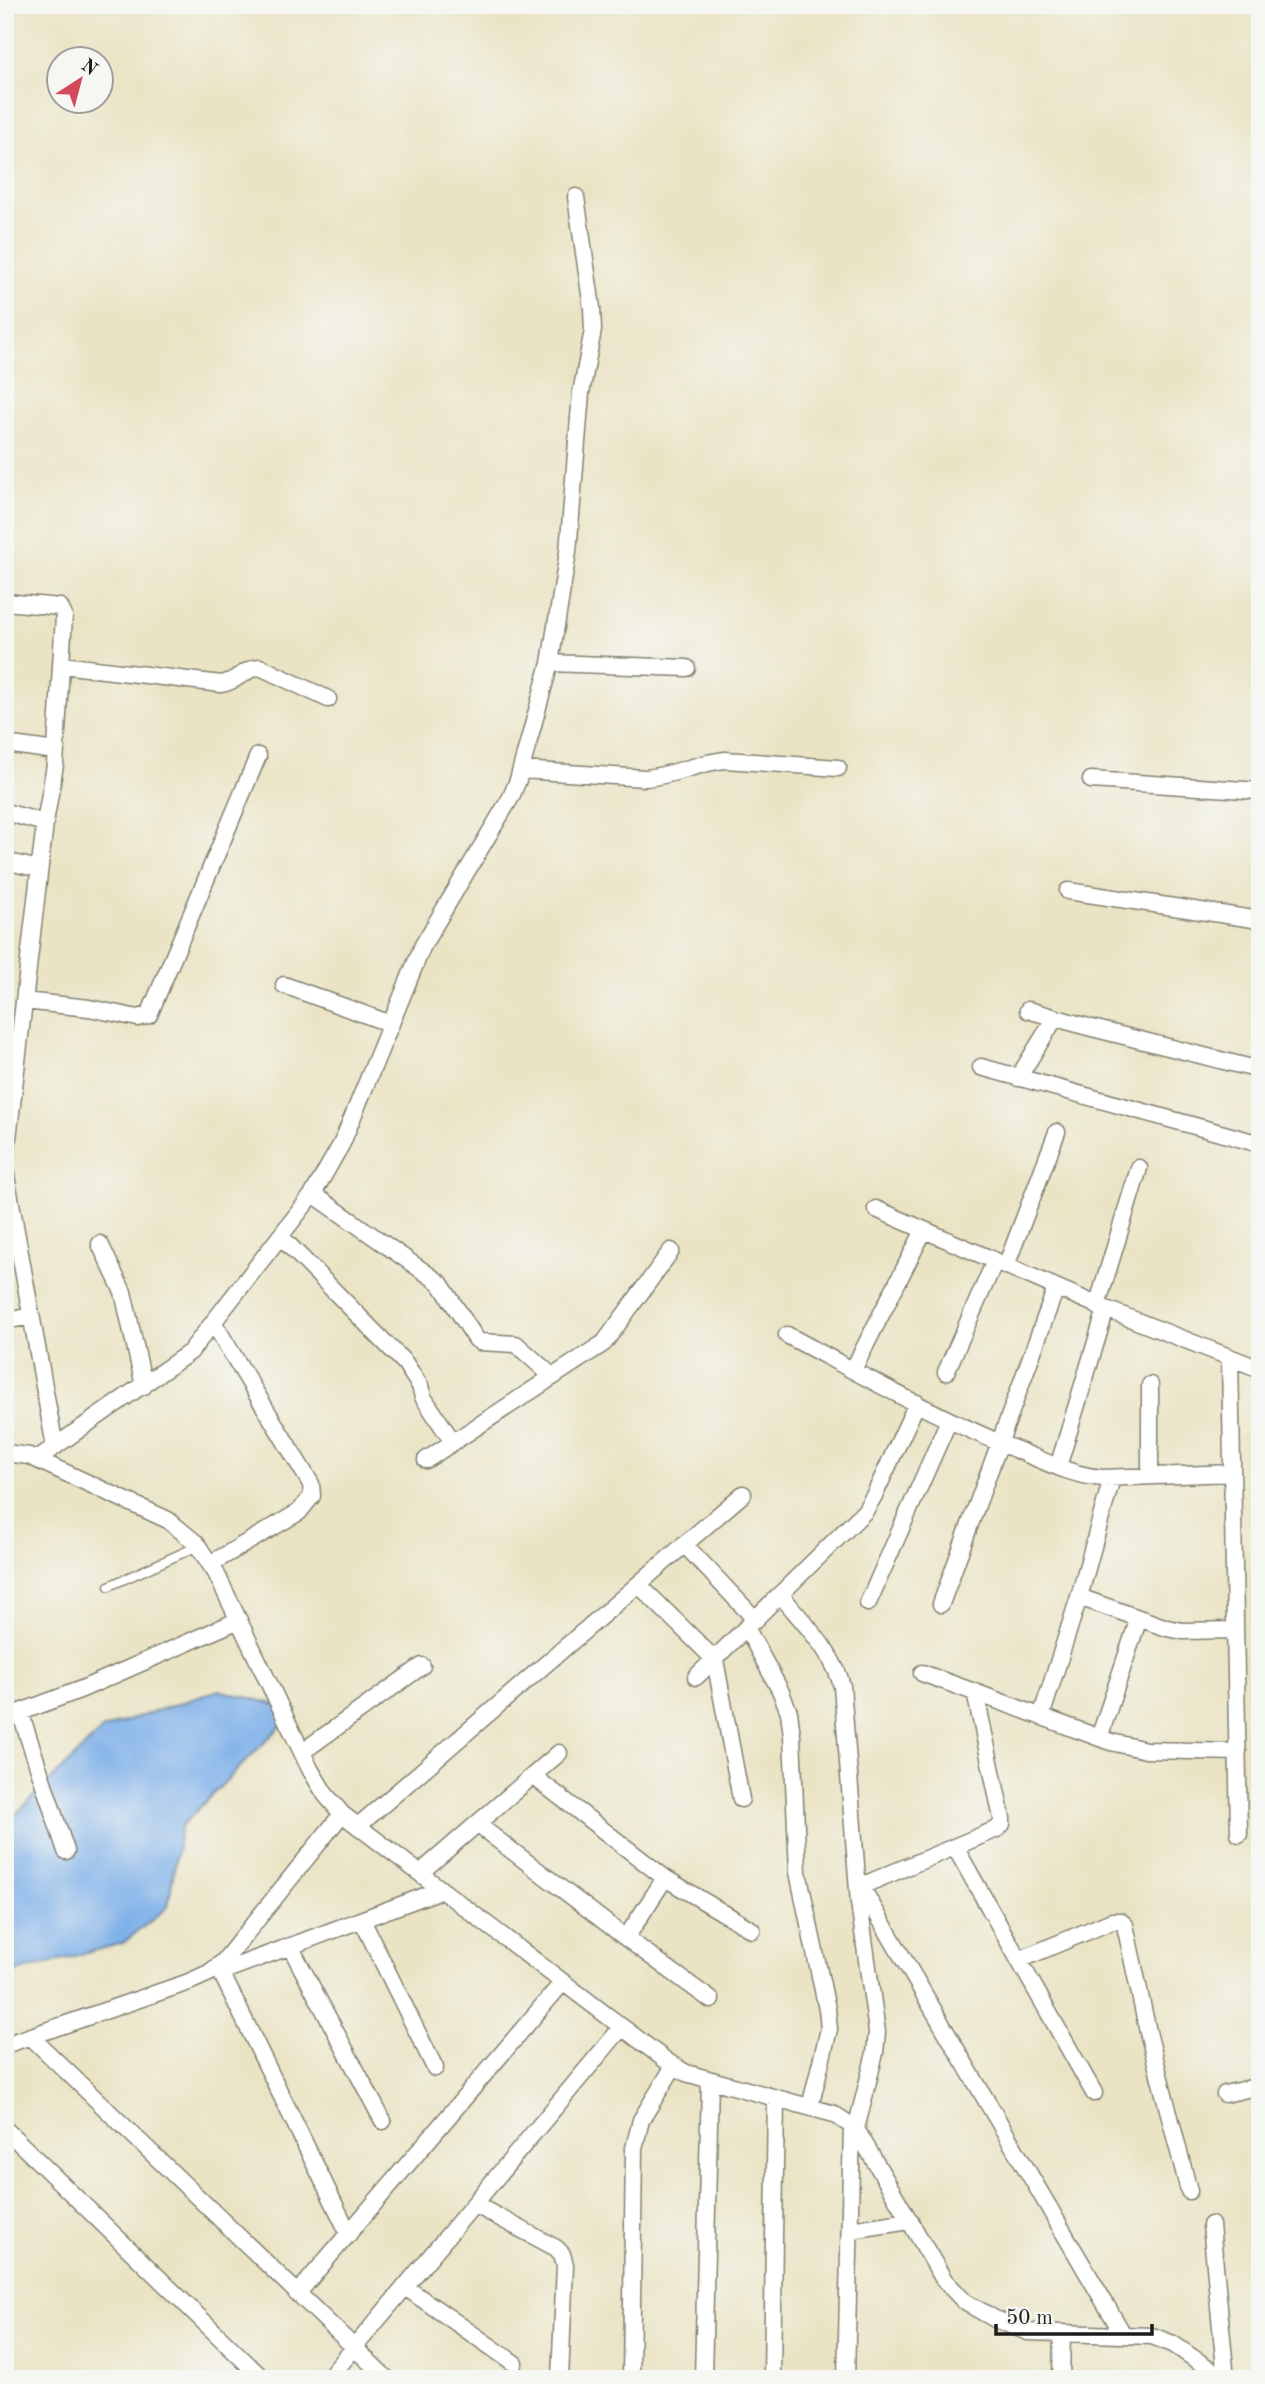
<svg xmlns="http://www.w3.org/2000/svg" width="1265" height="2384" font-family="'Old Standard TT',serif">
  <rect width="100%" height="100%" fill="#f6f6f2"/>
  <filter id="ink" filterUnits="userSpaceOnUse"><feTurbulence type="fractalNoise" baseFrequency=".0143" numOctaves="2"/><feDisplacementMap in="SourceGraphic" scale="14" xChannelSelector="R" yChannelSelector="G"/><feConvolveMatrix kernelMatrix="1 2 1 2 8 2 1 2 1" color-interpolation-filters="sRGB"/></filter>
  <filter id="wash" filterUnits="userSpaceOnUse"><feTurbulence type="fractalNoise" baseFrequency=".00686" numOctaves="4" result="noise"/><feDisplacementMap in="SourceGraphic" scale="28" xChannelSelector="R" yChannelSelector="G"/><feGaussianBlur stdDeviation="1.57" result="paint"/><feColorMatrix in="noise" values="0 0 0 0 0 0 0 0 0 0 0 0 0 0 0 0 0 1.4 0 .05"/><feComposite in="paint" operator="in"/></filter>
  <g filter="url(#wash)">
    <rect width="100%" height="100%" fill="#eae4c5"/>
    <path fill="#7bafe9" stroke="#4c6682" stroke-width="2" d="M 219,1690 L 297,1710 L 181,1826 L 168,1907 L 123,1943 L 5,1975 L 5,1816 L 18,1812 L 103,1729 Z"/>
  </g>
  <g filter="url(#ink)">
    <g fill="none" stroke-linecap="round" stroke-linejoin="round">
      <defs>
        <path id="service" d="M 109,1586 L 198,1546"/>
        <path id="minor" d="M 5,602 L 60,607 L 64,616 L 55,765 L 45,823 L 5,1164
          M 550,663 L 687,668
          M 62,665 L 221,684 C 237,682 245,668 260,667 L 328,699
          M 5,744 L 56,751
          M 521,770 L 645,778 C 672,776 697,763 725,760 L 838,768
          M 1091,780 L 1260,791
          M 5,812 L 45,823
          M 5,861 L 39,869
          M 1068,891 L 1260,920
          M 284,985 L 391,1024
          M 24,1001 L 89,1008 L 138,1018 L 149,1015 L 258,756
          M 1028,1010 L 1088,1027 L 1260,1070
          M 981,1067 L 1260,1144
          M 1018,1078 L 1055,1018
          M 5,1170 L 55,1447
          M 313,1194 L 440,1283 L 476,1339 L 480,1342 L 516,1344 L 553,1377
          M 876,1209 L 1106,1309 L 1260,1369
          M 280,1236 L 405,1363 L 420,1386 L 423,1397 L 453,1442
          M 100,1244 L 123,1292 L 144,1386
          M 1006,1266 L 1057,1132
          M 1097,1306 L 1139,1168
          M 5,1321 L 31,1316
          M 787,1335 C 864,1376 941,1420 1022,1452 C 1048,1463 1074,1476 1103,1478 L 1232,1473
          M 1230,1358 L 1239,1834
          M 853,1370 L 924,1230
          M 946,1372 L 995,1261
          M 5,1453 L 29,1456 L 168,1520 L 196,1543 L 216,1573 L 310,1769 L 325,1794 L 342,1814 L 668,2062 L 686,2073 L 834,2114 L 856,2129 L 944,2280 L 965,2302 L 995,2319 L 1028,2332 L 1152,2336 L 1173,2344 L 1224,2379
          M 37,1459 L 190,1352 L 313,1194 L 342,1143 L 423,945 L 511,797 L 518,780 L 550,663 L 568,552 L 581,393 L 593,330 L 592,308 L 576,197
          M 426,1460 L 604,1343 L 671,1251
          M 1058,1467 L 1106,1309
          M 1150,1476 L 1150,1385
          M 684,1544 L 756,1620
          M 210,1564 L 299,1512 L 312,1496 L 311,1484 L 213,1322
          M 639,1585 L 715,1660 L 741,1799
          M 781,1595 C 803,1623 833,1651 842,1686 L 859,1903 L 877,2032 L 875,2053 L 856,2129
          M 1079,1597 L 1167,1628 L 1183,1631 L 1235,1630
          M 868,1603 L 949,1420
          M 941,1604 L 1056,1288
          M 747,1629 L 780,1690 L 789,1712 L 792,1736 L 798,1872 L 827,2009 L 829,2029 L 810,2107
          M 922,1673 L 1111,1742 L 1146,1750 L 1238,1752
          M 696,1677 L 865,1511 L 875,1494 L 917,1403
          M 20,1712 L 66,1851
          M 1041,1717 L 1079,1597 L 1112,1478
          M 5,1718 L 82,1689 L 239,1620
          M 1099,1738 L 1139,1618
          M 302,1752 L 422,1666
          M 533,1776 L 665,1878 L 752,1930
          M 477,1824 L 626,1938 L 711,2000
          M 358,1826 L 743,1494
          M 955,1847 L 1094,2093
          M 420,1873 L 559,1753
          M 859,1883 L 1123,2334
          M 861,1886 L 997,1829 L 1002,1824 L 1002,1818 L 975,1692
          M 362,1920 L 435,2068
          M 626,1938 L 665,1878
          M 290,1946 L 383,2121
          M 1019,1960 L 1112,1921 L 1120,1921 L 1125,1925 L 1148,2032 L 1189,2191
          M 218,1966 L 349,2234
          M 221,1972 L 441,1890
          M 30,2036 L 387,2379
          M 5,2045 L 189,1982 L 209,1973 L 223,1962 L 342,1814
          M 1225,2094 L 1260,2086
          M 5,2129 L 263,2379
          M 474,2204 L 556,2248 L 562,2254 L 565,2265 L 560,2379
          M 1211,2225 L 1226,2379
          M 850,2230 L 910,2221
          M 405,2287 L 514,2363
          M 297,2294 L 563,1982
          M 328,2379 L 622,2027
          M 631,2379 L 634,2148 L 641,2120 L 674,2066
          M 703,2379 L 710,2080
          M 772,2379 L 776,2098
          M 846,2379 L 852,2126
          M 1061,2379 L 1062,2333"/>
      </defs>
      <use href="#service" stroke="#838070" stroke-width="11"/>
      <use href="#minor" stroke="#838070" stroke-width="19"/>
      <use href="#service" stroke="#fff" stroke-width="8"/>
      <use href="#minor" stroke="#fff" stroke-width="16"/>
    </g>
  </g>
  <rect width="1265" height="2384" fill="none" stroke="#f6f6f2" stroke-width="28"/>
  <g transform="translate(80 80) rotate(36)"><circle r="33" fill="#f6f6f2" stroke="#9f9f9c" stroke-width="2"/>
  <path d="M0-5L12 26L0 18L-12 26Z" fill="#d1495b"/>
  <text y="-10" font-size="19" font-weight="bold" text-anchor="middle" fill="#1c1c1c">N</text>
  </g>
  <path d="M996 2324v10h156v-10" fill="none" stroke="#1c1c1c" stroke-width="3.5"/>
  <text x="1006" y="2324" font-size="21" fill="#1c1c1c" stroke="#f6f6f2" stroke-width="5" paint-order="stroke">50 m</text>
</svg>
